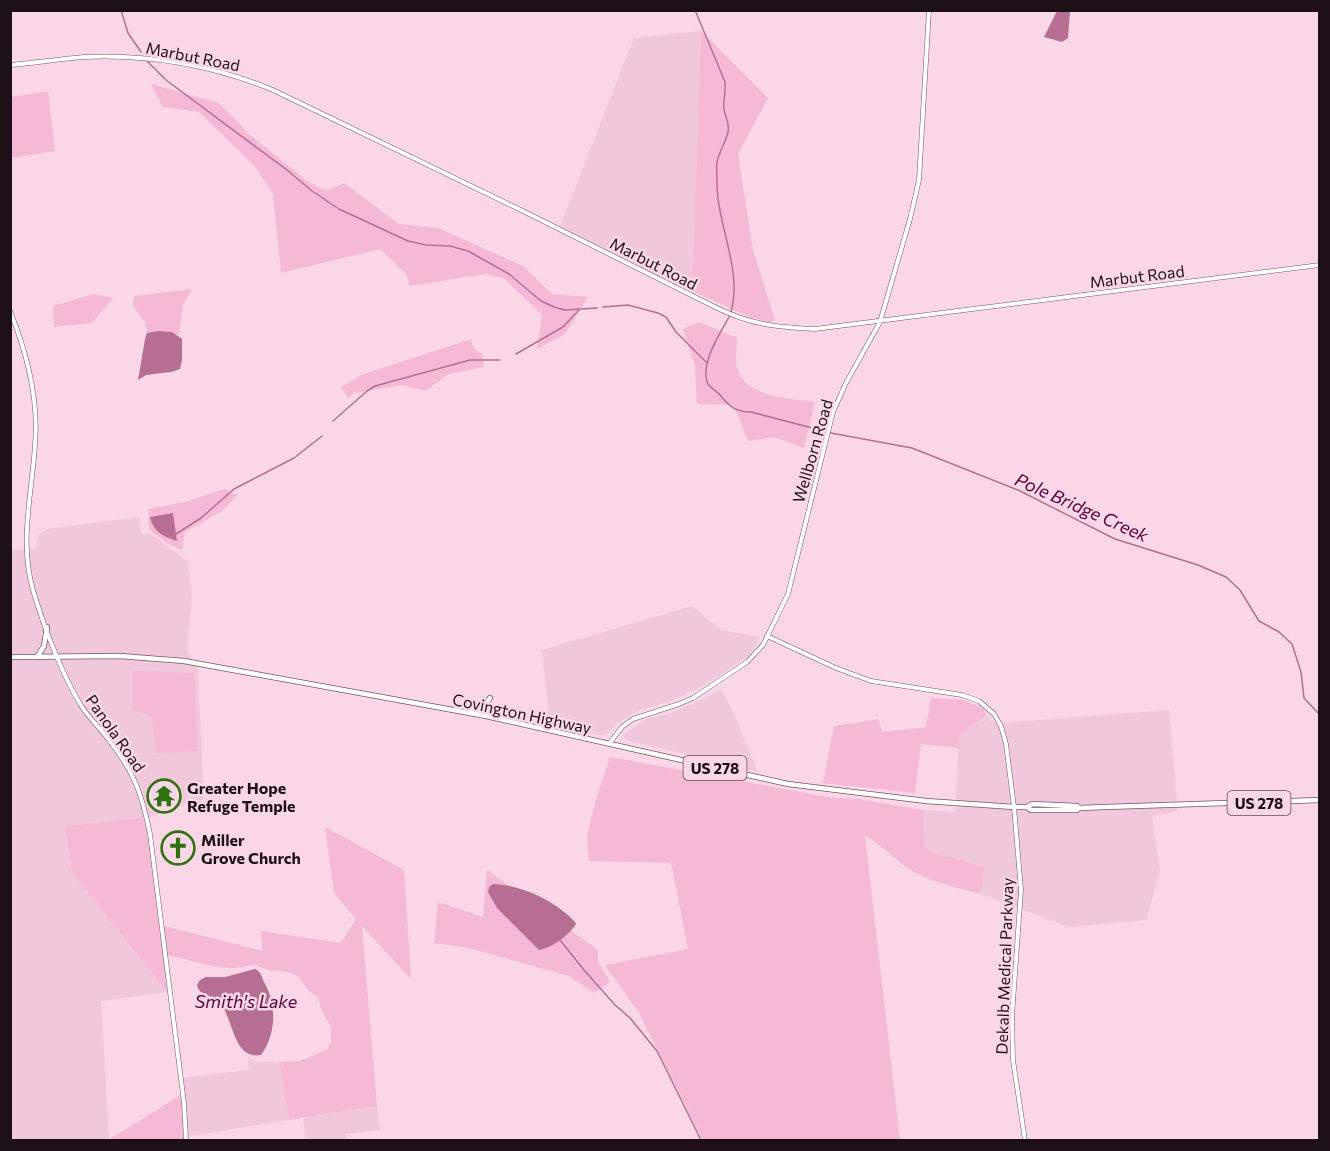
<svg xmlns="http://www.w3.org/2000/svg" width="1330" height="1151" font-family="Commissioner,sans-serif">
  <rect width="100%" height="100%" fill="#fad6e7"/>
  <path fill="#f1c7db" d="M 701,31 L 692,291 L 669,280 L 644,272 L 559,229 L 634,38 Z
    M 139,517 L 141,534 L 150,533 L 188,562 L 192,596 L 187,650 L 198,670 L 204,799 L 149,817 L 65,826 L 72,872 L 167,992 L 101,1001 L 109,1139 L 103,1140 L 11,1140 L 10,550 L 36,549 L 38,535 L 47,529 Z
    M 692,606 L 721,630 L 760,637 L 749,656 L 704,685 L 672,701 L 643,709 L 619,722 L 604,736 L 550,724 L 542,650 Z
    M 721,689 L 732,710 L 758,772 L 626,740 L 623,735 L 646,719 L 668,714 L 704,699 Z
    M 1169,710 L 1178,811 L 1152,816 L 1160,871 L 1146,920 L 1069,927 L 981,894 L 984,867 L 924,850 L 923,810 L 955,812 L 959,736 L 986,715 L 989,720 L 1001,723 Z
    M 248,1057 L 258,1062 L 279,1062 L 289,1120 L 189,1136 L 182,1078 L 249,1070 Z
    M 377,1106 L 380,1130 L 346,1134 L 347,1140 L 306,1140 L 303,1118 Z"/>
  <path fill="#f5b9d6" d="M 701,31 L 768,98 L 738,154 L 753,250 L 775,320 L 770,323 L 752,318 L 692,291 Z
    M 151,84 L 219,103 L 249,134 L 307,181 L 327,191 L 344,183 L 399,224 L 438,228 L 523,266 L 552,294 L 588,297 L 565,334 L 537,349 L 542,315 L 504,278 L 486,274 L 410,286 L 406,274 L 380,249 L 281,273 L 273,194 L 254,165 L 199,112 L 163,107 Z
    M 48,91 L 55,151 L 11,158 L 11,97 Z
    M 192,289 L 183,305 L 179,334 L 147,333 L 145,322 L 133,306 L 134,296 Z
    M 93,294 L 113,298 L 92,323 L 54,327 L 53,306 Z
    M 699,322 L 737,338 C 737,347 735,359 737,367 C 744,398 790,398 815,402 L 804,448 L 775,437 L 748,441 L 734,405 L 697,404 L 695,366 L 683,329 Z
    M 471,339 L 474,349 L 482,354 L 484,367 L 449,374 L 425,391 L 401,385 L 354,393 L 348,398 L 341,387 L 361,375 Z
    M 224,489 L 237,495 L 222,511 L 185,532 L 182,550 L 168,544 L 149,529 L 148,509 L 185,502 Z
    M 133,671 L 194,673 L 198,751 L 156,753 L 152,716 L 133,710 Z
    M 931,698 L 963,700 L 983,708 L 986,715 L 959,736 L 959,748 L 921,744 L 915,793 L 823,783 L 834,726 L 878,719 L 883,732 L 926,727 Z
    M 610,757 L 833,798 L 859,799 L 923,810 L 925,850 L 984,867 L 981,894 C 956,887 928,882 906,867 C 892,857 881,844 865,836 L 900,1140 L 703,1140 L 639,1013 L 605,965 L 688,949 L 671,863 L 589,861 L 587,835 L 597,796 Z
    M 149,817 L 160,925 L 263,951 L 261,931 L 341,943 L 356,919 L 334,893 L 325,827 L 404,870 L 411,979 L 362,926 L 377,1106 L 289,1120 L 279,1062 L 299,1061 L 310,1057 L 327,1049 L 331,1042 L 331,1027 L 322,1011 L 318,997 L 308,990 L 299,977 L 287,972 L 268,970 L 256,965 L 235,968 L 216,967 L 164,954 L 167,992 L 72,872 L 65,826 Z
    M 487,870 L 598,950 L 598,962 L 610,982 L 594,993 L 569,976 L 469,948 L 434,943 L 438,902 L 483,917 Z
    M 184,1093 L 189,1140 L 103,1140 L 110,1139 Z"/>
  <path fill="#b66f93" d="M 1057,11 L 1070,11 L 1068,38 L 1062,42 L 1044,37 Z
    M 158,331 L 172,332 L 182,339 L 182,360 L 180,369 L 171,372 L 146,375 L 138,380 L 145,339 L 147,333 Z
    M 173,513 L 177,541 C 163,536 154,533 150,517 Z
    M 493,884 C 522,885 556,901 576,923 L 575,926 C 567,936 552,948 539,950 L 497,908 L 488,892 L 489,887 Z
    M 255,969 C 262,972 261,977 265,984 C 277,1005 276,1035 261,1055 C 232,1060 234,1016 218,1001 C 211,994 199,996 197,985 L 200,980 L 206,977 L 225,977 Z"/>
  <g fill="none" stroke-linecap="round" stroke-linejoin="round">
    <path stroke="#b66f93" stroke-width="1.5" d="M 121,10 L 128,33 L 141,52
      M 695,10 L 725,82 C 726,92 723,101 724,109 C 725,117 730,123 728,132 C 726,142 719,152 717,162 C 716,168 717,175 717,180 C 716,224 743,269 731,312
      M 147,61 L 166,80 L 287,170 L 312,191 L 339,209 L 408,241 L 426,245 L 450,246 L 468,251 L 509,274 L 541,301 L 554,307 L 565,310 L 597,308
      M 603,307 L 628,305 L 658,313 L 666,317 L 676,332 L 707,363
      M 729,317 C 720,333 701,362 707,382 C 709,388 716,390 720,395 C 729,406 735,412 751,412 L 820,430
      M 516,354 L 563,327 L 579,310
      M 333,421 L 367,391 L 375,386 L 470,360 L 500,360
      M 831,433 L 912,448 L 1018,490 L 1115,539 L 1198,565 L 1226,577 L 1240,590 L 1259,621 L 1279,632 L 1292,644 L 1301,672 L 1304,698 L 1320,715
      M 176,534 L 201,518 L 234,489 L 294,458 L 322,436
      M 560,940 L 584,970 L 615,1005 L 630,1018 L 657,1051 L 701,1140"/>
    <defs>
      <path id="secondary" d="M 10,65 C 35,63 59,59 84,57 C 149,54 212,65 273,90 L 529,214 L 717,308 C 752,325 776,327 815,329 L 1320,265
        M 10,311 C 27,353 39,399 35,445 C 32,493 19,542 33,590 C 43,625 63,677 82,707 C 90,719 100,728 108,739 C 134,771 142,794 150,834 L 184,1103 L 186,1140
        M 767,636 L 836,668 L 871,681 L 962,695 L 979,701 L 994,714 L 1001,726 L 1006,744 L 1014,807 L 1021,890 L 1012,1016 L 1013,1060 L 1025,1140
        M 609,744 L 622,727 L 633,719 L 679,704 L 693,698 L 747,662 L 763,645 L 788,594 L 833,412 L 846,383 L 880,322 L 910,219 L 919,180 L 929,10"/>
      <path id="primary" d="M 10,657 L 120,656 L 184,661 L 486,716 L 788,784 L 926,801 L 1014,807 L 1027,807 L 1032,804 L 1077,806 L 1079,808
        M 37,657 L 44,646 L 47,627
        M 471,712 L 482,709 L 490,698
        M 1027,807 L 1031,810 L 1077,810 L 1079,808 L 1105,807 L 1320,800"/>
    </defs>
    <use href="#secondary" stroke="#745664" stroke-width="5"/>
    <use href="#primary" stroke="#745664" stroke-width="6"/>
    <use href="#secondary" stroke="#fff" stroke-width="4"/>
    <use href="#primary" stroke="#fff" stroke-width="4.5"/>
  </g>
  <defs>
    <symbol id="temple-ring" viewBox="-11 -11 22 22"><circle r="9.5" fill="#fad6e7" stroke="#2e710d" stroke-width="1.5"/><path d="M0-6L5-2H3V0L6.5 2.5H4V6H1.5V3h-3V6H-4V2.5H-6.5L-3 0V-2H-5Z" fill="#2e710d"/></symbol>
    <symbol id="church-ring" viewBox="-11 -11 22 22"><circle r="9.5" fill="#fad6e7" stroke="#2e710d" stroke-width="1.5"/><path d="M-1.2-6h2.4v3.5h3.3v2.4h-3.3V6h-2.4V-.1h-3.3v-2.4h3.3Z" fill="#2e710d"/></symbol>
  </defs>
  <g fill-rule="evenodd">
    <use href="#temple-ring" x="145" y="777" width="38" height="38"/>
    <use href="#church-ring" x="159" y="829" width="38" height="38"/>
  </g>
  <g text-anchor="middle" dominant-baseline="central" stroke-width="5" stroke-linejoin="round" paint-order="stroke">
    <g fill="#fad6e7" stroke="#5f4b55" stroke-width="1.5">
      <rect x="683.5" y="756" width="63" height="24" rx="4.5"/>
      <rect x="1227.5" y="791" width="63" height="24" rx="4.5"/>
    </g>
    <g font-size="15" font-weight="bold" fill="#1c1016">
      <text x="715" y="768">US 278</text>
      <text x="1259" y="803">US 278</text>
    </g>
    <g font-size="16" fill="#1c1016" stroke="#fad6e7">
      <text transform="translate(193 56) rotate(11)">Marbut Road</text>
      <text transform="translate(654 263) rotate(27)">Marbut Road</text>
      <text transform="translate(1137 276) rotate(-7)">Marbut Road</text>
      <text transform="translate(812 451) rotate(-74)">Wellborn Road</text>
      <text transform="translate(522 713) rotate(12)">Covington Highway</text>
      <text transform="translate(116 733) rotate(55)">Panola Road</text>
      <text transform="translate(1004 966) rotate(-88)">Dekalb Medical Parkway</text>
    </g>
    <g font-size="16" font-weight="bold" fill="#1c1016" stroke="#fad6e7" text-anchor="start">
      <text x="187" y="787">Greater Hope<tspan x="187" dy="18">Refuge Temple</tspan></text>
      <text x="201" y="839">Miller<tspan x="201" dy="18">Grove Church</tspan></text>
    </g>
    <g font-size="18" font-style="italic" fill="#59003a" stroke="#fad6e7">
      <text transform="translate(1082 507) rotate(24)">Pole Bridge Creek</text>
      <text x="246" y="1001">Smith's Lake</text>
    </g>
  </g>
  <rect width="1330" height="1151" fill="none" stroke="#1c1016" stroke-width="24"/>
</svg>
